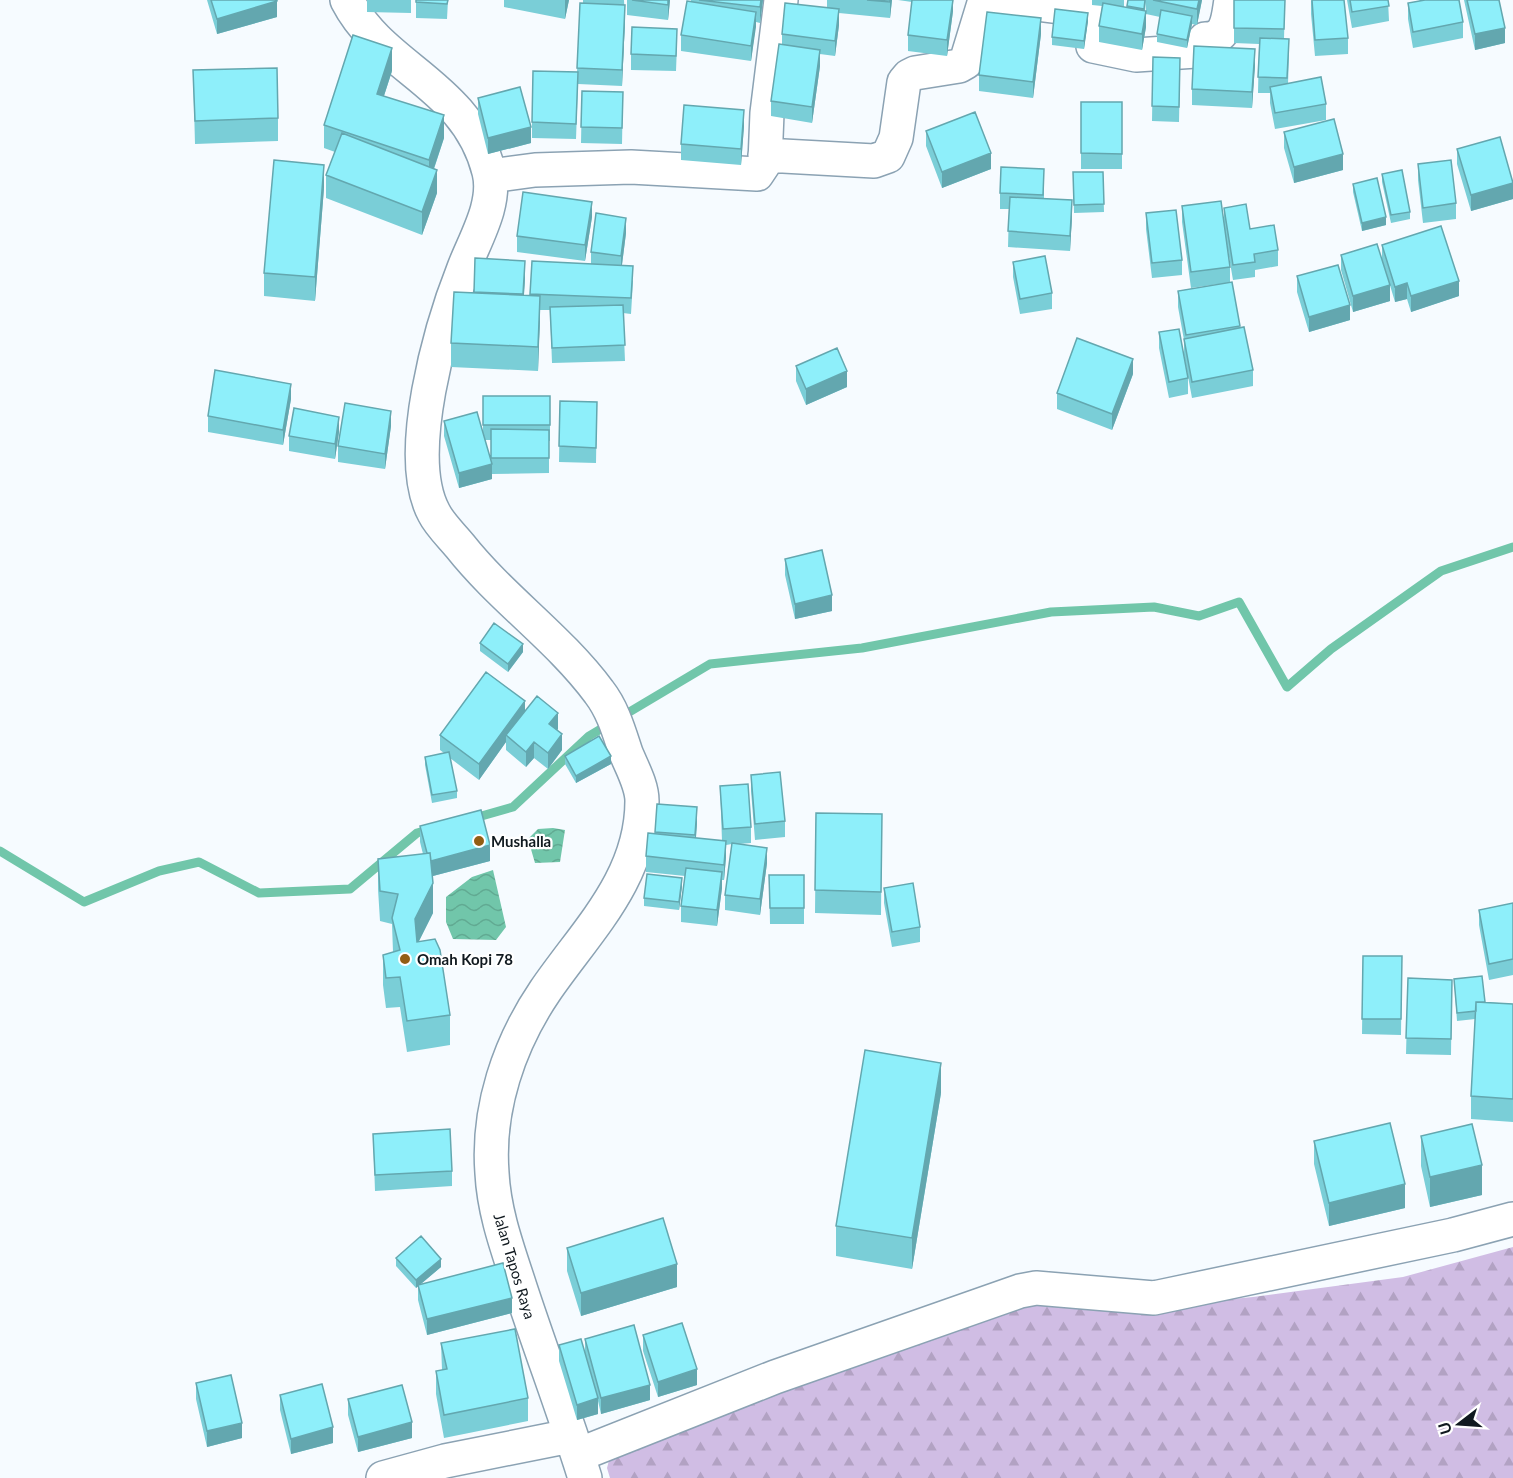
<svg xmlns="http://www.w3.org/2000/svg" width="1513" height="1478" font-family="Lato,sans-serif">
  <defs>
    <pattern id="forest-firs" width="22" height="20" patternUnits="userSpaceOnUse" patternTransform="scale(1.5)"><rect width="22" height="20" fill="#d0bde4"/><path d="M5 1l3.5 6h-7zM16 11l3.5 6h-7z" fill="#b2a2c3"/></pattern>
    <pattern id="water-waves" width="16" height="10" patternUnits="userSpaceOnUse" patternTransform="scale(1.5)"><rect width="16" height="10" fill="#71c6aa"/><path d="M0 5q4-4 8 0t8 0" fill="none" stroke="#61aa92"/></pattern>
  </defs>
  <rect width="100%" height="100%" fill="#f6fbff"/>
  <path fill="url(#forest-firs)" d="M 1513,1247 L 1513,1478 L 610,1478 L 607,1468 L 612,1449 L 1019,1297 L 1140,1308 L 1253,1297 L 1403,1277 Z"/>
  <path fill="url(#water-waves)" d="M 553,828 L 565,830 L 560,862 L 535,863 L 528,839 L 538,829 Z
    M 493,870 L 506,927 L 496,940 L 453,939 L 446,922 L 446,897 L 472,877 Z"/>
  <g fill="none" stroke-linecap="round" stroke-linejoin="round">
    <path stroke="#71c6aa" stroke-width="9" d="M 471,819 L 513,807 L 589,736 L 710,664 L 862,648 L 1051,612 L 1154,607 L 1199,616 L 1239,602 L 1287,687 L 1331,649 L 1441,571 L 1513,547
      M 0,851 L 84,902 L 159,871 L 199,862 L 259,893 L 350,889 L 417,833 L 431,829"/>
    <defs>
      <path id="street" d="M 347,0 C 383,70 467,84 489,172 C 497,204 475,239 464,268 C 441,326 403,456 434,513 C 440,525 452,536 460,546 C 502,599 559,638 599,692 C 613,710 619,732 626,753 C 632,768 642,785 642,801 C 642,879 586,931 545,991 C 509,1044 487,1109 492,1173 C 494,1213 508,1250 520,1287 C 541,1351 565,1414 585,1478
        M 1005,0 L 1091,11 L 1095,22 L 1093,46 L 1136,55 L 1196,51 L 1205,39 C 1228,39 1228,18 1231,0
        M 765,155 L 874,161 L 888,156 L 896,138 L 904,82 L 909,76 L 915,73 L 959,66 L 966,62 L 985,0
        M 490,176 L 535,170 L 631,167 L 757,174 L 765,162 L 767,113 L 781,0
        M 578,1455 L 775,1377 L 1020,1291 L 1036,1288 L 1154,1298 L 1453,1235 L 1513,1219
        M 383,1478 L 445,1461 L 570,1436"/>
    </defs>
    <use href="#street" stroke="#8ba2b3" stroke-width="36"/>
    <use href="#street" stroke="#fff" stroke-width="33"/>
  </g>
  <path fill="#7aced7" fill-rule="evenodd" d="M 207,0 L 277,0 L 277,17 L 217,34 Z
    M 367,0 L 411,0 L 411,13 L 367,12 Z
    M 416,0 L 448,0 L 447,19 L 416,18 Z
    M 504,0 L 569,0 L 565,19 L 504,7 Z
    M 583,0 L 624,0 L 625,20 L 622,86 L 578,84 L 576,139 L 532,138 L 532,122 L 577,72 L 580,3 L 583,3 Z
    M 627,0 L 670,0 L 668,20 L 627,15 Z
    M 691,0 L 763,0 L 760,23 L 756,22 L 751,61 L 681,51 L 681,35 Z
    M 827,0 L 892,0 L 890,18 L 839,13 L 839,25 L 835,56 L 820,54 L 820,66 L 812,123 L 771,116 L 771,101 L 782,44 L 782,34 L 827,8 Z
    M 898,0 L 953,0 L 953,11 L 947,56 L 908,51 L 908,35 L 912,2 Z
    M 1092,0 L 1124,0 L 1124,7 L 1127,8 L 1128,0 L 1202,0 L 1197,25 L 1192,24 L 1187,48 L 1157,42 L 1157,34 L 1160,17 L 1146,14 L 1146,2 L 1145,11 L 1146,27 L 1142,50 L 1099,42 L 1099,26 L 1102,6 L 1092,5 Z
    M 1234,0 L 1285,0 L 1284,39 L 1289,55 L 1288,84 L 1326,104 L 1326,120 L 1275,129 L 1270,103 L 1270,93 L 1258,93 L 1259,44 L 1234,43 Z
    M 1311,0 L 1348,38 L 1348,54 L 1315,56 L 1311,14 Z
    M 1347,0 L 1388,0 L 1389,21 L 1352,28 Z
    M 1419,0 L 1460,0 L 1459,0 L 1463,22 L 1463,38 L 1413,48 L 1408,19 L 1408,3 L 1420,1 Z
    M 1464,0 L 1499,0 L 1505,43 L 1475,50 Z
    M 1088,21 L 1084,49 L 1052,45 L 1052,37 Z
    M 1041,34 L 1033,98 L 979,91 L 979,75 Z
    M 677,45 L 676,71 L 631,70 L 631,54 Z
    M 1153,57 L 1180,73 L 1179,122 L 1152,121 Z
    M 1255,65 L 1252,108 L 1192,105 L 1192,89 Z
    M 193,70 L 278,118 L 278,141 L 195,144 Z
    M 392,71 L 384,96 L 444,138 L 434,169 L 437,193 L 422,235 L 326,198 L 326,175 L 335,152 L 324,148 L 324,125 Z
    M 582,91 L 623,92 L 622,144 L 581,143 Z
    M 478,98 L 531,143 L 488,154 L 478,114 Z
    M 1081,102 L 1122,102 L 1122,169 L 1081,169 Z
    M 744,126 L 741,165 L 681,160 L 681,144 Z
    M 926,131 L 991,169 L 942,188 L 926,146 Z
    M 1284,132 L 1343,170 L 1294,183 L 1284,148 Z
    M 1457,149 L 1513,182 L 1513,199 L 1471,211 L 1457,164 Z
    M 1418,164 L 1456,203 L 1456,219 L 1423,223 L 1418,180 Z
    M 1073,172 L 1103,172 L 1104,212 L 1074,213 Z
    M 1382,174 L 1410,212 L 1410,219 L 1391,223 L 1382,182 Z
    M 1353,184 L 1386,225 L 1362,231 L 1353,192 Z
    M 1044,185 L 1044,199 L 1072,216 L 1070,251 L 1008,247 L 1009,209 L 1000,209 L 1000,193 Z
    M 324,188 L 315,301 L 264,296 L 264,273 Z
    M 1182,206 L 1224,220 L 1224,208 L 1278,250 L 1278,266 L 1255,270 L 1255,277 L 1233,280 L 1226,239 L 1230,267 L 1230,282 L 1240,328 L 1253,370 L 1253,386 L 1192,398 L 1184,355 L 1184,340 L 1178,307 L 1178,291 L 1219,284 L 1191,288 L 1182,222 Z
    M 1146,213 L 1182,260 L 1182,275 L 1152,278 L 1146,229 Z
    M 592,217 L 585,261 L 517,252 L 517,236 Z
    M 626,233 L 622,265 L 633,281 L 631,314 L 623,313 L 625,361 L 552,363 L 550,310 L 540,310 L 538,371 L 451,367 L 451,343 L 474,292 L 475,258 L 525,277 L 524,295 L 530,295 L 532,261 L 591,264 L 591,252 Z
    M 1382,245 L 1459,296 L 1411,312 L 1407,299 L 1395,302 L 1386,272 L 1390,301 L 1353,312 L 1341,270 L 1341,255 L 1382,260 Z
    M 1013,262 L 1052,293 L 1052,309 L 1020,314 L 1013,277 Z
    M 1297,276 L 1350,320 L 1309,332 L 1297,292 Z
    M 1159,332 L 1188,378 L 1188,394 L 1169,398 L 1159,348 Z
    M 796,366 L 847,387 L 806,405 L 796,381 Z
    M 1133,374 L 1112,430 L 1057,409 L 1057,393 Z
    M 483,396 L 550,396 L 550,441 L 549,441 L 549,473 L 492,474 L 492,479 L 459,488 L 444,436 L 444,421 L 483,435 ZM 485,440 L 491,440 L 491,461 Z
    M 291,399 L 283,445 L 208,432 L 208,416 Z
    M 560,401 L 597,402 L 596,463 L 559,462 Z
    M 391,426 L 385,469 L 338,462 L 338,446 Z
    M 339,432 L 335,459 L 289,451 L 289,436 Z
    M 785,559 L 832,611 L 795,619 L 785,575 Z
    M 480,643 L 523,652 L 508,672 L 480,651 Z
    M 525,711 L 558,729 L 557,730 L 562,750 L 548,769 L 534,758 L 526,767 L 506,750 L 506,742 L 479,780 L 450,758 L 457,791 L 457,798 L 432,803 L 425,765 L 425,757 L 444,753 L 440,750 L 440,735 Z
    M 565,756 L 611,764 L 576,783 L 565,764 Z
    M 751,775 L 785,821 L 785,837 L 755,840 L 751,791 Z
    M 720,786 L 751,827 L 751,843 L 739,844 L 767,863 L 760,915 L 725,910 L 725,895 L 732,844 L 726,845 L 726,857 L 724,880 L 722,880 L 722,888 L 717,926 L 681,922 L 681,906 L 685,876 L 646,872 L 646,856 L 655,834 L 657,804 L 697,822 L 696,838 L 722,841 Z
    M 816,813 L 882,814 L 881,915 L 815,913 Z
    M 420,826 L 490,861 L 433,876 L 433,913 L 419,941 L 450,1015 L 450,1045 L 407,1052 L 400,1007 L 386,1008 L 383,985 L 383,955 L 393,952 L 392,924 L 380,921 L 378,889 L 378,859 L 423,854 L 420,842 Z
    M 769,875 L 804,875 L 804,924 L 770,924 Z
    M 682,886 L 679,910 L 644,906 L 644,898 Z
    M 884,888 L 920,927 L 920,942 L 892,947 L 884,903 Z
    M 1513,903 L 1513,975 L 1489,980 L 1479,925 L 1479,910 Z
    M 1363,956 L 1402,956 L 1401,1035 L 1362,1034 Z
    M 1408,978 L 1452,980 L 1451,1055 L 1406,1054 Z
    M 1454,979 L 1485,1002 L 1513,1004 L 1513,1122 L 1471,1119 L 1471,1096 L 1475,1019 L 1457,1021 Z
    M 941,1093 L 912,1269 L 836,1256 L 836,1226 Z
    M 373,1134 L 452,1171 L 452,1186 L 375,1191 Z
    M 1421,1136 L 1482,1195 L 1430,1207 L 1421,1166 Z
    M 1314,1141 L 1405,1208 L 1329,1226 L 1314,1164 Z
    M 567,1248 L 677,1287 L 581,1316 L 567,1271 Z
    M 396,1258 L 441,1267 L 421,1284 L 512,1313 L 427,1335 L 418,1300 L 418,1286 L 416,1288 L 396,1266 Z
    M 643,1335 L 697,1385 L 658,1397 L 643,1351 Z
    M 585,1339 L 650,1400 L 601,1414 L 598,1401 L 598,1414 L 577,1420 L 559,1361 L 559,1345 L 585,1351 Z
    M 441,1343 L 528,1398 L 528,1421 L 444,1438 L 436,1394 L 436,1371 L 442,1370 Z
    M 196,1383 L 242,1438 L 207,1447 L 196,1399 Z
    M 280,1395 L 333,1443 L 291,1454 L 280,1410 Z
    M 348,1399 L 412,1438 L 358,1452 L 348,1415 Z"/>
  <path fill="#63a7af" d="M 565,0 L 569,0 L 565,19 Z
    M 668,0 L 670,0 L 668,20 Z
    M 761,0 L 763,0 L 760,23 L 760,7 Z
    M 890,0 L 892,0 L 890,18 Z
    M 953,0 L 953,11 L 947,56 L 947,40 Z
    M 1199,0 L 1202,0 L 1197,25 L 1197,9 Z
    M 277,1 L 277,17 L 217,34 L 217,19 Z
    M 625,5 L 625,20 L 622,86 L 622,70 Z
    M 839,9 L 839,25 L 835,56 L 835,41 Z
    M 1146,11 L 1146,27 L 1142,50 L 1142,34 Z
    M 756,12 L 756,27 L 751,61 L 751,46 Z
    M 1088,13 L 1088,21 L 1084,49 L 1084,41 Z
    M 1192,16 L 1192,24 L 1187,48 L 1187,40 Z
    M 1041,18 L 1041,34 L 1033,98 L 1033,82 Z
    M 1505,28 L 1505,43 L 1475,50 L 1475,34 Z
    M 392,48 L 392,71 L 377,117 L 377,94 Z
    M 1255,49 L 1255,65 L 1252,108 L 1252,92 Z
    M 820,50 L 820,66 L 812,123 L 812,107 Z
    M 744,110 L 744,126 L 741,165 L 741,149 Z
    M 444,115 L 444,138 L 429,183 L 429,160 Z
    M 531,127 L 531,143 L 488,154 L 488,138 Z
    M 991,153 L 991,169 L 942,188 L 942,172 Z
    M 1343,154 L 1343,170 L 1294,183 L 1294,167 Z
    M 324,165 L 324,188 L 315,301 L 315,277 Z
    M 437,170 L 437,193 L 422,235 L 422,212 Z
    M 1513,183 L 1513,199 L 1471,211 L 1471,195 Z
    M 1072,200 L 1072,216 L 1070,251 L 1070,236 Z
    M 592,202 L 592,217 L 585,261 L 585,245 Z
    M 1386,217 L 1386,225 L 1362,231 L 1362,223 Z
    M 626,218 L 626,233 L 621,272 L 621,256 Z
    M 525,261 L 525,277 L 523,310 L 523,294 Z
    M 1459,281 L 1459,296 L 1411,312 L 1411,296 Z
    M 1407,283 L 1407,299 L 1395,302 L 1395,287 Z
    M 1390,285 L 1390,301 L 1353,312 L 1353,296 Z
    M 540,296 L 540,319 L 538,371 L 538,347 Z
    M 1350,305 L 1350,320 L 1309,332 L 1309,317 Z
    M 1133,359 L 1133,374 L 1112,430 L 1112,414 Z
    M 847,371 L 847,387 L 806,405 L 806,389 Z
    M 291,384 L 291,399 L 283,445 L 283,430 Z
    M 391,411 L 391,426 L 385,469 L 385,454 Z
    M 339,417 L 339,432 L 335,459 L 335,444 Z
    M 492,464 L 492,479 L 459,488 L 459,473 Z
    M 832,595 L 832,611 L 795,619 L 795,604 Z
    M 523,644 L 523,652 L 508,672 L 508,664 Z
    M 525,701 L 525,716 L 506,735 L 506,742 L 479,780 L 479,764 Z
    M 558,713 L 558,729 L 549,740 L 549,724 Z
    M 562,734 L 562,750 L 548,769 L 548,753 Z
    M 534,742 L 534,758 L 526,767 L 526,752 Z
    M 611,756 L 611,764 L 576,783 L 576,776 Z
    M 697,807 L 697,822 L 695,850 L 695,835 Z
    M 726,841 L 726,857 L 724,880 L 724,865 Z
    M 490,845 L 490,861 L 429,877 L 429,861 Z
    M 767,848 L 767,863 L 760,915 L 760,899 Z
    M 722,872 L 722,888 L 717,926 L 717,910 Z
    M 682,878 L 682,886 L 679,910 L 679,902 Z
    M 433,883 L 433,913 L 415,949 L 415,919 Z
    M 941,1063 L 941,1093 L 912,1269 L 912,1238 Z
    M 1482,1165 L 1482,1195 L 1430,1207 L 1430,1177 Z
    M 1405,1184 L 1405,1208 L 1329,1226 L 1329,1203 Z
    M 441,1259 L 441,1267 L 416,1288 L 416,1280 Z
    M 677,1264 L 677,1287 L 581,1316 L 581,1293 Z
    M 512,1298 L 512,1313 L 427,1335 L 427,1319 Z
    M 697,1369 L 697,1385 L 658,1397 L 658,1382 Z
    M 650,1385 L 650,1400 L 601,1414 L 601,1398 Z
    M 598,1398 L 598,1414 L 577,1420 L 577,1405 Z
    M 412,1422 L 412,1438 L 358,1452 L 358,1437 Z
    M 242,1423 L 242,1438 L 207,1447 L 207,1431 Z
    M 333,1427 L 333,1443 L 291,1454 L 291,1439 Z"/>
  <path fill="#8eeffa" stroke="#63a7af" stroke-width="1.5" d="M 211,0 L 277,0 L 277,1 L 217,19 Z
    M 416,0 L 448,0 L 447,4 L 416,2 Z
    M 632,0 L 668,0 L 668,5 Z
    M 699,0 L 761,0 L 760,7 Z
    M 867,0 L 890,0 L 890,2 Z
    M 912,0 L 953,0 L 947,40 L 908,35 Z
    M 1128,0 L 1145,0 L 1144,9 L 1127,6 Z
    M 1153,0 L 1199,0 L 1197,9 Z
    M 1234,0 L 1285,0 L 1284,29 L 1234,28 Z
    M 1312,0 L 1344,0 L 1348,38 L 1315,40 Z
    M 1350,0 L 1388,0 L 1389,6 L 1352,12 Z
    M 1425,0 L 1459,0 L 1463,22 L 1413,32 L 1408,3 Z
    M 1467,0 L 1499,0 L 1505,28 L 1475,34 Z
    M 687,1 L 756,12 L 751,46 L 681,35 Z
    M 580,3 L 625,5 L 622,70 L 577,68 Z
    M 785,3 L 839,9 L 835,41 L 782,34 Z
    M 1103,3 L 1146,11 L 1142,34 L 1099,26 Z
    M 1055,9 L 1088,13 L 1084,41 L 1052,37 Z
    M 1161,10 L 1192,16 L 1187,40 L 1157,34 Z
    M 987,12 L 1041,18 L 1033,82 L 979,75 Z
    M 632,27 L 677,29 L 676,56 L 631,54 Z
    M 353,35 L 392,48 L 377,94 L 444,115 L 429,160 L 324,125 Z
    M 1260,38 L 1289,39 L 1287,78 L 1258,77 Z
    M 779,44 L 820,50 L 812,107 L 771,101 Z
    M 1194,46 L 1255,49 L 1252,92 L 1192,89 Z
    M 1153,57 L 1180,58 L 1179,107 L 1152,106 Z
    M 277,68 L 278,118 L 195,121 L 193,70 Z
    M 533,71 L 578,72 L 576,124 L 532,122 Z
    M 1321,77 L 1326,104 L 1275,113 L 1270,87 Z
    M 520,87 L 531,127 L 488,138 L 478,98 Z
    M 582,91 L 623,92 L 622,128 L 581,127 Z
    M 1081,102 L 1122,102 L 1122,154 L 1081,153 Z
    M 684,105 L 744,110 L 741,149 L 681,144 Z
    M 975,112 L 991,153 L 942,172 L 926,131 Z
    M 1334,119 L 1343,154 L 1294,167 L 1284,132 Z
    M 342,133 L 437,170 L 422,212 L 326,175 Z
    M 1500,137 L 1513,183 L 1471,195 L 1457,149 Z
    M 274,160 L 324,165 L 315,277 L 264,273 Z
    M 1451,160 L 1456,203 L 1423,208 L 1418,164 Z
    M 1001,167 L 1044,169 L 1043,195 L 1000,193 Z
    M 1402,170 L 1410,212 L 1391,215 L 1382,174 Z
    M 1073,172 L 1103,172 L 1104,204 L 1074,205 Z
    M 1377,178 L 1386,217 L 1362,223 L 1353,184 Z
    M 523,192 L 592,202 L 585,245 L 517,236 Z
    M 1010,197 L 1072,200 L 1070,236 L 1008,231 Z
    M 1221,201 L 1230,267 L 1191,272 L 1182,206 Z
    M 1246,204 L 1250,229 L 1274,225 L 1278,250 L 1254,254 L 1255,262 L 1233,265 L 1224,208 Z
    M 1176,210 L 1182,260 L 1152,263 L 1146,213 Z
    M 596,213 L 626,218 L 621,256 L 591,252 Z
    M 1441,226 L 1459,281 L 1411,296 L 1407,283 L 1395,287 L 1382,245 Z
    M 1377,244 L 1390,285 L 1353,296 L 1341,255 Z
    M 1045,256 L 1052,293 L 1020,299 L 1013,262 Z
    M 475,258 L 525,261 L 523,294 L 474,292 Z
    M 532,261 L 633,266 L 631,298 L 530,294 Z
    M 1338,265 L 1350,305 L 1309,317 L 1297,276 Z
    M 1232,282 L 1240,326 L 1186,335 L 1178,291 Z
    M 454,292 L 540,296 L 538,347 L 451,343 Z
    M 623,305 L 625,345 L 552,348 L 550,307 Z
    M 1244,327 L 1253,370 L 1192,382 L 1184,339 Z
    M 1179,329 L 1188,378 L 1169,382 L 1159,332 Z
    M 1077,338 L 1133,359 L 1112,414 L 1057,393 Z
    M 837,348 L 847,371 L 806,389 L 796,366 Z
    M 215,370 L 291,384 L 283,430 L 208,416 Z
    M 483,396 L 550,396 L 550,425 L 483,425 Z
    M 560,401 L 597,402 L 596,448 L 559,446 Z
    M 345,403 L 391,411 L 385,454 L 338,446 Z
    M 294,408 L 339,417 L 335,444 L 289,436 Z
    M 477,412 L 492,464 L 459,473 L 444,421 Z
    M 491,429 L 549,430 L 549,458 L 491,458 Z
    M 822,550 L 832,595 L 795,604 L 785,559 Z
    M 494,623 L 523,644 L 508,664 L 480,643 Z
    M 486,672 L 525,701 L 479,764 L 440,735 Z
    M 537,696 L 558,713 L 549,724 L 562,734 L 548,753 L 534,742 L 526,752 L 506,735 Z
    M 599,736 L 611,756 L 576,776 L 565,756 Z
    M 449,752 L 457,791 L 432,795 L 425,757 Z
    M 780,772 L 785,821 L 755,824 L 751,775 Z
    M 748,784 L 751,827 L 723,829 L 720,786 Z
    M 657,804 L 697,807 L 695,835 L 655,832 Z
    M 481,810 L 490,845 L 431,861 L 430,853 L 427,853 L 420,826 Z
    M 816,813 L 882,814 L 881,892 L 815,890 Z
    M 648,833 L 726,841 L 724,865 L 646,856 Z
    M 732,843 L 767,848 L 760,899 L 725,895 Z
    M 430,853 L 433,883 L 415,919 L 417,942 L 435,939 L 440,950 L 450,1015 L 407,1021 L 400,977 L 386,978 L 383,955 L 400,950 L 392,918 L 398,894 L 380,891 L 378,859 Z
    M 686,868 L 722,872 L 717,910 L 681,906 Z
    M 647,874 L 682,878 L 679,902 L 644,898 Z
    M 769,875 L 804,875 L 804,908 L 770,908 Z
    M 913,883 L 920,927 L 892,932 L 884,888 Z
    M 1513,903 L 1513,959 L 1489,964 L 1479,910 Z
    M 1363,956 L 1402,956 L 1401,1019 L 1362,1019 Z
    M 1482,976 L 1485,1002 L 1476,1002 L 1476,1011 L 1457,1013 L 1454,979 Z
    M 1408,978 L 1452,980 L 1451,1039 L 1406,1038 Z
    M 1476,1002 L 1513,1004 L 1513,1099 L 1471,1096 Z
    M 865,1050 L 941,1063 L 912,1238 L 836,1226 Z
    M 1390,1123 L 1405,1184 L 1329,1203 L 1314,1141 Z
    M 1472,1124 L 1482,1165 L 1430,1177 L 1421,1136 Z
    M 450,1129 L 452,1171 L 375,1175 L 373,1134 Z
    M 663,1218 L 677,1264 L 581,1293 L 567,1248 Z
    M 421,1236 L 441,1259 L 416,1280 L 396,1258 Z
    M 503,1263 L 512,1298 L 427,1319 L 418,1285 Z
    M 682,1323 L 697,1369 L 658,1382 L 643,1335 Z
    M 634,1325 L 650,1385 L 601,1398 L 585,1339 Z
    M 515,1329 L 528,1398 L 444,1415 L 436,1371 L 447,1369 L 441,1343 Z
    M 581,1339 L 598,1398 L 577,1405 L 559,1345 Z
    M 231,1375 L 242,1423 L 207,1431 L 196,1383 Z
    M 322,1384 L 333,1427 L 291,1439 L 280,1395 Z
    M 402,1385 L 412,1422 L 358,1437 L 348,1399 Z"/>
  <g fill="#935e14" stroke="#fff" stroke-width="2">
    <circle cx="479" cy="841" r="6"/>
    <circle cx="405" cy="959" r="6"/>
  </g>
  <g text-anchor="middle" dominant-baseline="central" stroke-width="4.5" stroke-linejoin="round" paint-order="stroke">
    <g font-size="15" font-weight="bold" fill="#10191f" stroke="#fff" text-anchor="start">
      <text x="491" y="841">Mushalla</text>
      <text x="417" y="959">Omah Kopi 78</text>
    </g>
    <g font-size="15" fill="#10191f" stroke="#fff">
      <text transform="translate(515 1266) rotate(73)">Jalan Tapos Raya</text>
    </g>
  </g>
  <g transform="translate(1459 1424) rotate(253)" stroke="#ffffff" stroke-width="4.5" paint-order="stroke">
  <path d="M0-4.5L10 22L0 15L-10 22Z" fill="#10191f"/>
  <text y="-9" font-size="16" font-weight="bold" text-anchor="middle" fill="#10191f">U</text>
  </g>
</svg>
